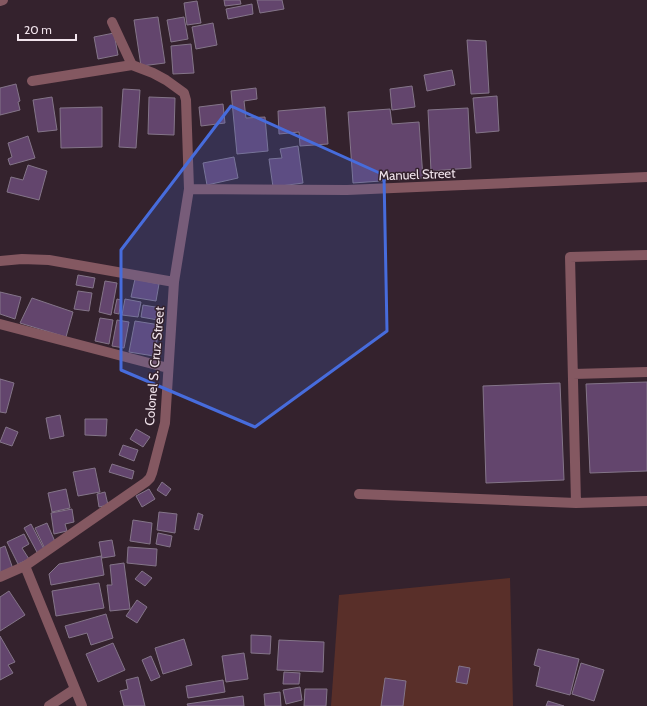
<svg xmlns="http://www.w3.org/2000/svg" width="647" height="706" font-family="Cabin,sans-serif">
  <rect width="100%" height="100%" fill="#34222d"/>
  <path fill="#592f29" d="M 510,578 L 513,706 L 331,706 L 339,595 Z"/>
  <path fill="#63456d" stroke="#847589" d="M 224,0 L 240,0 L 241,4 L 225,6 Z
    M 257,0 L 282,0 L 284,9 L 260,13 Z
    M 197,1 L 201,23 L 187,25 L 184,3 Z
    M 252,4 L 253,14 L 228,19 L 226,9 Z
    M 158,17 L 165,63 L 141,66 L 134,20 Z
    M 184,17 L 188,39 L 171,42 L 167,20 Z
    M 213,23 L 217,45 L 196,49 L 192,27 Z
    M 114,33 L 118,55 L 98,59 L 94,37 Z
    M 467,40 L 486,41 L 489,93 L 471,94 Z
    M 191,44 L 194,73 L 173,74 L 171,46 Z
    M 452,70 L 455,85 L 427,91 L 424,75 Z
    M 16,84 L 20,101 L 18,102 L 20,110 L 0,115 L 0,88 Z
    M 412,86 L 415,107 L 392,110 L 390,89 Z
    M 256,88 L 257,99 L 244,101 L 246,118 L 265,117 L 268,151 L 237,154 L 231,91 Z
    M 123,89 L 140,90 L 136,148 L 119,147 Z
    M 497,96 L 499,131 L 476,133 L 473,98 Z
    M 52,97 L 57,130 L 38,132 L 33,100 Z
    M 149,97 L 175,98 L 174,135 L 148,134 Z
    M 223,104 L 225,123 L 201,126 L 199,107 Z
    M 102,107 L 102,147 L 61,148 L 60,108 Z
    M 325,107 L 328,144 L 300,146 L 299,132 L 279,134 L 278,111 Z
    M 468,108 L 471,168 L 431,171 L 428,110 Z
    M 390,109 L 392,124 L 419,122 L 423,178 L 353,183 L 348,112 Z
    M 28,136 L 35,158 L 10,165 L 8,159 L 12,157 L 8,143 Z
    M 298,146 L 303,183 L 273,187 L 269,159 L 282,158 L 280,149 Z
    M 234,157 L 238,178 L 207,185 L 203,163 Z
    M 28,165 L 47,171 L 39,200 L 7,192 L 11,177 L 23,180 Z
    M 78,275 L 95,278 L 93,288 L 76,285 Z
    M 135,279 L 159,284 L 156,301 L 131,297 Z
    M 105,281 L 117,283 L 111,315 L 99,312 Z
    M 78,291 L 92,293 L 89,311 L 74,309 Z
    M 0,292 L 21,297 L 15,319 L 0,314 Z
    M 32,298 L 73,312 L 66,337 L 20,323 Z
    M 117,299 L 121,300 L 119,314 L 114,313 Z
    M 125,299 L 141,302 L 138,317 L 122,315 Z
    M 143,305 L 161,308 L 158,320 L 141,317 Z
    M 100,318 L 113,320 L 109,344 L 95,341 Z
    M 117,320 L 129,322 L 124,348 L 112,346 Z
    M 135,321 L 160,325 L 154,356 L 129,352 Z
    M 0,379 L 14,383 L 6,413 L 0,412 Z
    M 647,382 L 647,471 L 590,473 L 586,384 Z
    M 560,383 L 564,480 L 486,483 L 483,386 Z
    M 60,415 L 64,436 L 50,439 L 46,418 Z
    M 85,419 L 107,419 L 106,436 L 85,435 Z
    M 6,427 L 18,432 L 12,446 L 0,442 Z
    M 136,429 L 150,437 L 143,447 L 130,439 Z
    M 123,445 L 138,450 L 134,461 L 119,455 Z
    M 112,464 L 134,471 L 132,479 L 109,472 Z
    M 95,468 L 100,492 L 78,496 L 73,472 Z
    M 162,482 L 171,489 L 166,496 L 157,490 Z
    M 66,489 L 70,508 L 52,512 L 48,493 Z
    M 149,489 L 155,499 L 142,507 L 136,496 Z
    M 105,492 L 108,505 L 99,507 L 97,494 Z
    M 72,509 L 74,522 L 65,524 L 67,531 L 54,534 L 51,513 Z
    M 159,512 L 177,514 L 175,533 L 157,530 Z
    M 198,513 L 203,515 L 199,530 L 194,529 Z
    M 133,520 L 152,523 L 150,544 L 130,541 Z
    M 47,523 L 56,544 L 45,549 L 35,528 Z
    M 31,524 L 45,551 L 38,554 L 24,528 Z
    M 158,533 L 172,536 L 170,547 L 156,544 Z
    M 24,534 L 29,544 L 22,548 L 29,559 L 18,564 L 7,542 Z
    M 112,540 L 115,556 L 102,558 L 99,542 Z
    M 5,546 L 13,569 L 0,574 L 0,548 Z
    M 128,547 L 157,549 L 156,566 L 127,563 Z
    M 101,556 L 104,575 L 51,585 L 49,574 L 59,564 Z
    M 124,563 L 130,609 L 110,611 L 107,585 L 112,585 L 110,565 Z
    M 142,571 L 152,578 L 145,586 L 135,579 Z
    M 99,583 L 104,608 L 56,616 L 52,591 Z
    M 9,591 L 25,615 L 0,631 L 0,597 Z
    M 137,600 L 147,607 L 137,623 L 126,616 Z
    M 106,614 L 113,638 L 91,645 L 87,633 L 69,638 L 65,626 Z
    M 251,635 L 271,636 L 270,654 L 251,653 Z
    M 0,636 L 15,662 L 8,665 L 13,673 L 0,680 Z
    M 184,639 L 192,665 L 163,674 L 155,648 Z
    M 279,640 L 324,642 L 323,672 L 277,670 Z
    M 113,643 L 125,670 L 98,682 L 86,654 Z
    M 538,649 L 579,659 L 570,695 L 536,686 L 540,667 L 534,665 Z
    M 244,653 L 248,679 L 226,682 L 222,656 Z
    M 151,656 L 160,677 L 151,681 L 142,660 Z
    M 581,663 L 604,670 L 594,701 L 572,694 Z
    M 459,666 L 470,668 L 467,684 L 456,682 Z
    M 284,672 L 300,673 L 299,684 L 283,684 Z
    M 138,677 L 145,706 L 124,706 L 120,691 L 128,689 L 126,680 Z
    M 385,678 L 406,681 L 403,706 L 381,706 Z
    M 223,680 L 225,692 L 188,698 L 186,686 Z
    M 300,687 L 302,700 L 286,704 L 283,690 Z
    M 305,689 L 327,689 L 326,706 L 304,706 Z
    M 280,692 L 281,706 L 265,706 L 264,694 Z
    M 243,696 L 244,706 L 188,706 L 187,704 Z
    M 548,701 L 564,706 L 546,706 Z"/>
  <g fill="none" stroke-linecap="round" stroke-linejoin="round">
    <path stroke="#845861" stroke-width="10" d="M 112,22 L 132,65
      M 573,374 L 647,372
      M 359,494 L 576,503 L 647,501
      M 576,503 L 570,257 L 647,255"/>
    <path stroke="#845861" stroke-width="10" d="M 0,1 L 3,0
      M 189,189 L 347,190 L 647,177
      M 0,261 L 22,259 L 49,260 L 174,282
      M 0,324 L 168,368
      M 25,566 L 82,706
      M 0,577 L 25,566 L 146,482 L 150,478 L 152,473 L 165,423 L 174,282 L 189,189 L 186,100 L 184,93 L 166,80 L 153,73 L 132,65 L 32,81
      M 49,706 L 75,689"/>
  </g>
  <path fill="#476cdc" fill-opacity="0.2" stroke="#476cdc" stroke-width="3" stroke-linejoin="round" d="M 231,106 L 384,175 L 387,331 L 255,427 L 121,370 L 121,250 Z"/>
  <g text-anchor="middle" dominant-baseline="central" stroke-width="3" stroke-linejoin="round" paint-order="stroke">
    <g font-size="13" fill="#f1e4ec" stroke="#34222d">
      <text transform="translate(417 174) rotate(-2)">Manuel Street</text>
      <text transform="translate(154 366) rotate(-85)">Colonel S. Cruz Street</text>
    </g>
  </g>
  <path d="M18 34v6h58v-6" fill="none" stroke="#f1e4ec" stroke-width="2"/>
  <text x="24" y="34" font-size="12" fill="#f1e4ec" stroke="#34222d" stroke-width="3" paint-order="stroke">20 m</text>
</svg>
